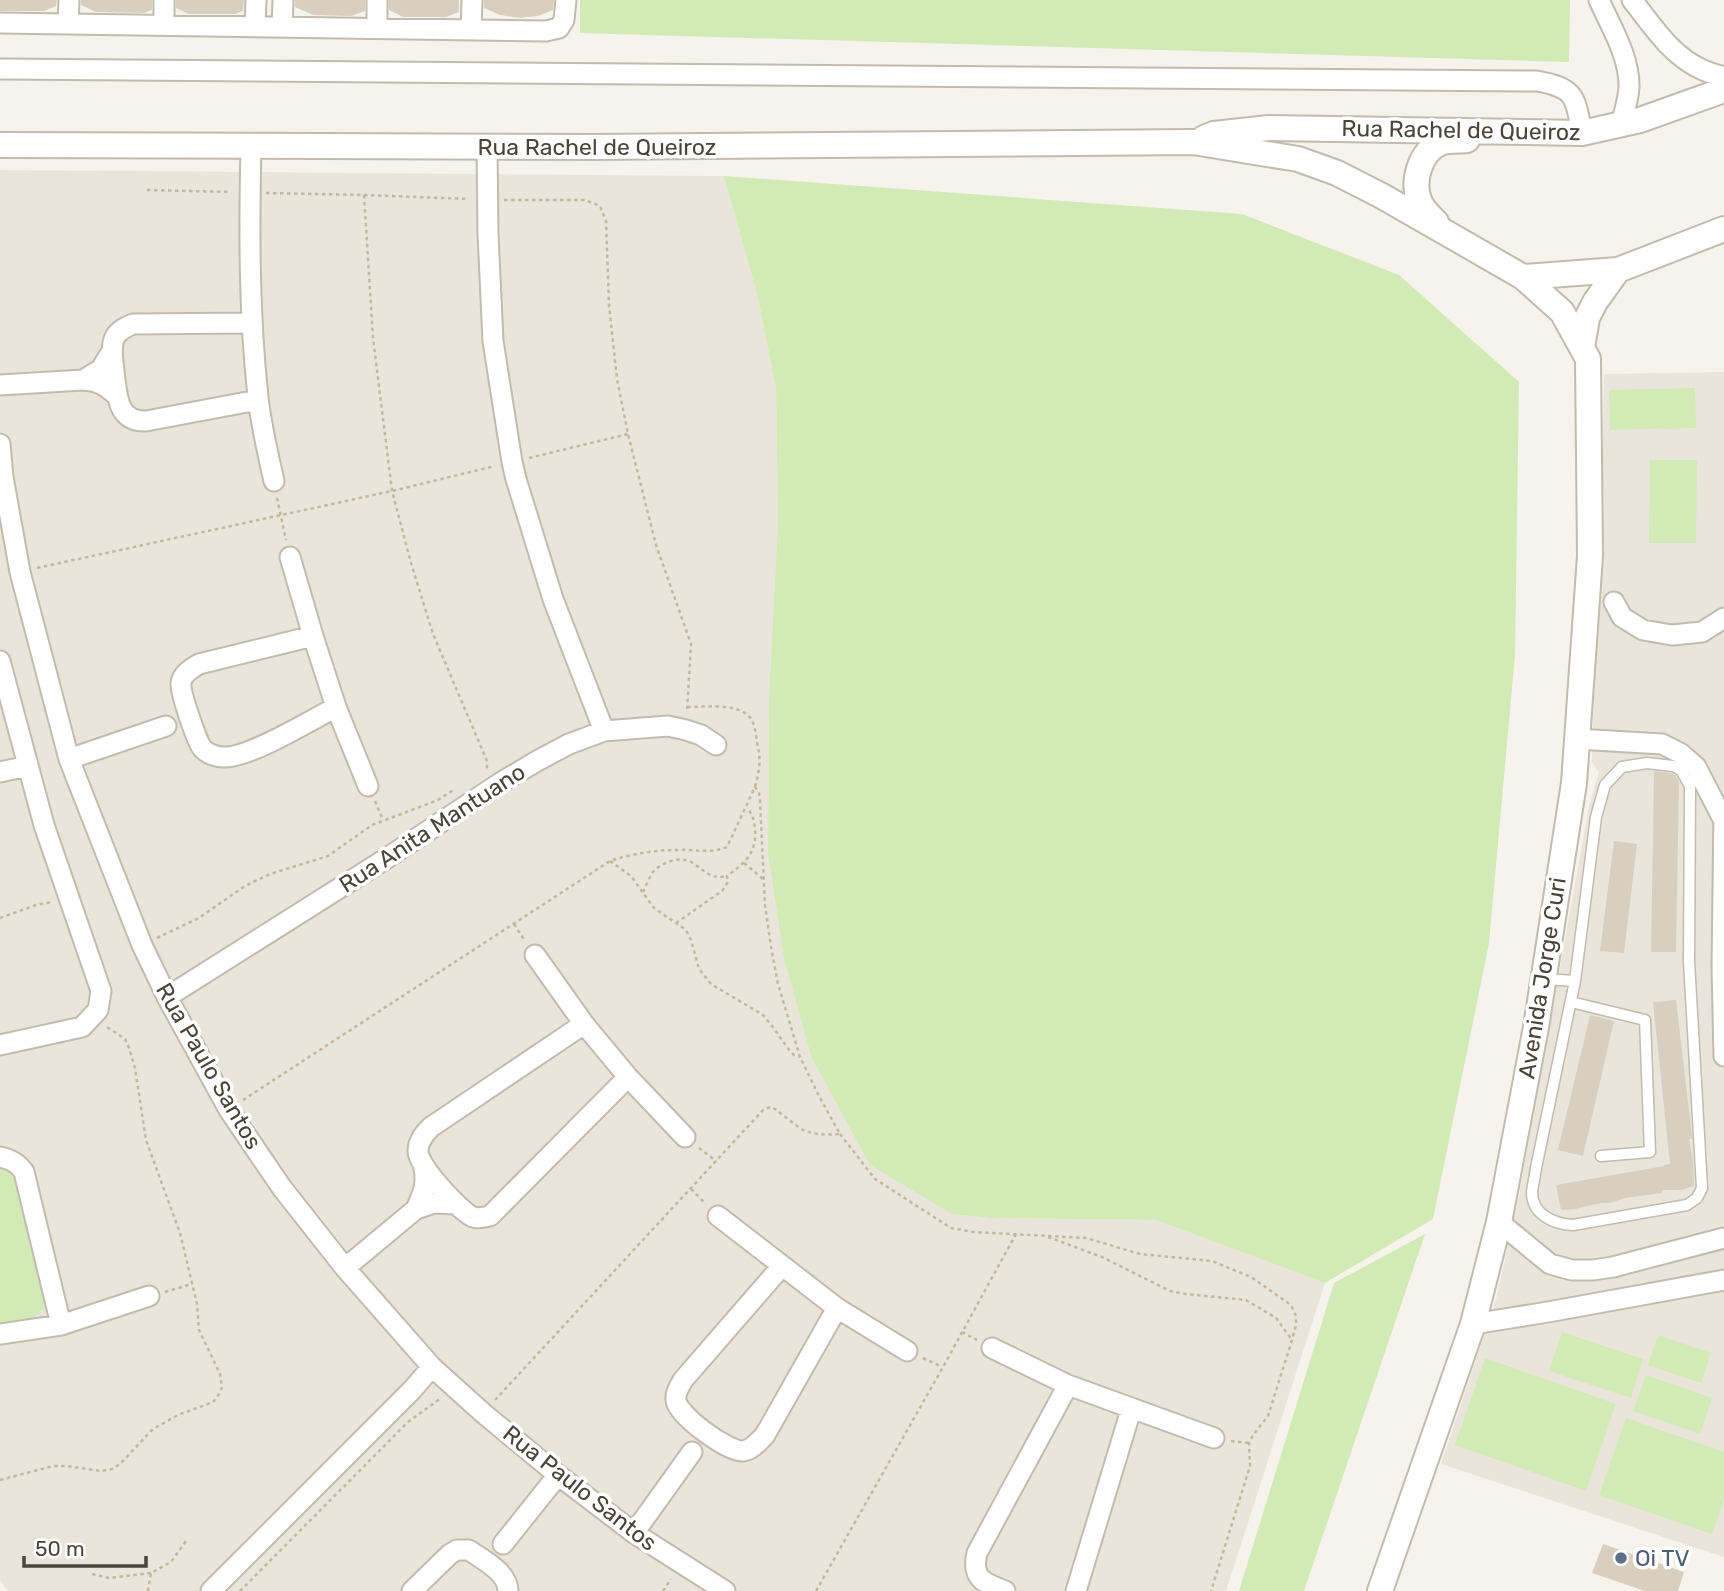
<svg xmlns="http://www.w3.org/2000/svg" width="1724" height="1591" font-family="Rubik,sans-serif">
  <rect width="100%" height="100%" fill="#f6f3ec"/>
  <path fill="#eae5da" d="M 0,170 L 724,176 L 758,298 L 776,389 L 778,521 L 769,695 L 768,854 L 784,959 L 811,1056 L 952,1214 L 990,1218 L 1156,1220 L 1325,1283 L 1226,1591 L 8,1591 L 0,1580 Z
    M 1724,372 L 1724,1557 L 1441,1464 L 1496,1300 L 1519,1195 L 1589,806 L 1599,772 L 1592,762 L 1593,701 L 1601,571 L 1604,374 Z"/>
  <path fill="#d2eab5" d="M 580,0 L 1570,0 L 1569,62 L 580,33 Z
    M 724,176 L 1242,214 L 1399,275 L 1519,382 L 1515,655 L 1489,943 L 1433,1219 L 1325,1283 L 1156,1220 L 990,1218 L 952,1214 L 870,1165 L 811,1056 L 784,959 L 768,854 L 769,695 L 778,521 L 776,389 L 758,298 Z
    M 1695,388 L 1696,428 L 1610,430 L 1609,390 Z
    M 1650,460 L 1697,460 L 1696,543 L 1649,543 Z
    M 0,1165 L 10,1171 L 16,1178 L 48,1300 C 37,1323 23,1321 0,1325 Z
    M 1425,1234 L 1304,1591 L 1239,1591 L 1334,1283 Z
    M 1562,1332 L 1643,1359 L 1631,1398 L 1549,1371 Z
    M 1658,1335 L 1711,1353 L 1701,1383 L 1648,1365 Z
    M 1485,1358 L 1616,1404 L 1586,1491 L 1455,1445 Z
    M 1646,1375 L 1712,1398 L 1700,1434 L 1633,1411 Z
    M 1626,1418 L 1724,1452 L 1724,1500 L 1712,1534 L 1599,1495 Z"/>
  <path fill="#d8cfc1" d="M 0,0 L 57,0 L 56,6 L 44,11 L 0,11 Z
    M 81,0 L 152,0 L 152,10 L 144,13 L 96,12 L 81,5 Z
    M 176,0 L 244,0 L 243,11 L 235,14 L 189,14 L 176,8 Z
    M 295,0 L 365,0 L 365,11 L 351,16 L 313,15 L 295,7 Z
    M 389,0 L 459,0 L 459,12 L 446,17 L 403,17 L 389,10 Z
    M 484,0 L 554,0 L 553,10 L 538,16 L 520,18 L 500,15 L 484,8 Z
    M 1654,771 L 1671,773 L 1676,776 L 1679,782 L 1676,952 L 1651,952 Z
    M 1614,841 L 1637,844 L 1624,953 L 1600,951 Z
    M 1676,1000 L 1692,1136 L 1692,1139 L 1689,1139 L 1693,1161 L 1694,1186 L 1682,1190 L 1662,1190 L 1662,1193 L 1625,1198 L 1610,1203 L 1601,1203 L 1575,1209 L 1561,1210 L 1556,1185 L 1664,1166 L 1663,1165 L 1670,1164 L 1653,1002 Z
    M 1590,1015 L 1614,1021 L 1583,1156 L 1558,1150 Z
    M 1603,1544 L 1684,1572 L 1678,1591 L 1645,1591 L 1592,1573 Z"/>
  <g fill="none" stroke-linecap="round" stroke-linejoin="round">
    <defs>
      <path id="service" d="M 1647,763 L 1673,766 L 1681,770 L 1690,786 L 1689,961 L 1702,1188 L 1697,1198 L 1687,1205 L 1573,1225 C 1554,1224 1532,1215 1532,1192 C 1533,1184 1535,1176 1536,1168 L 1575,981 L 1596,817 L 1605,785 L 1622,767 Z
        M 1544,979 L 1575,981
        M 1571,1002 L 1645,1020 L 1650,1152 L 1601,1156"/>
      <path id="minor" d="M 377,0 L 377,28
        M 1599,0 C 1611,27 1630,57 1629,88 C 1628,100 1624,113 1621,125
        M 1632,0 C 1653,26 1671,56 1703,70 C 1710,73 1717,75 1724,77
        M 0,23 L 546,31 L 559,28 L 564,20 L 566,0
        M 68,24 L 69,0
        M 164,25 L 164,0
        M 255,26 L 256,0
        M 282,27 L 283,0
        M 471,29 L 472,0
        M 0,69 L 1537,81 C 1576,88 1575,97 1582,133
        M 251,146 C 249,230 249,314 258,397 C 261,425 268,454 274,481
        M 487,147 L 488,234 L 493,341 L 512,462 L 516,479 L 553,599 L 604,731
        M 252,323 L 133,324 C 126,327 119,330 115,337 C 110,347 113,360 114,371 C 117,393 116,422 146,421 L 258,400
        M 112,351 L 101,369 L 83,380 C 98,381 105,385 116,395
        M 0,385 L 83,380
        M 0,444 L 3,477 L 20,572 L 69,759 L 142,945 L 167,997 L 229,1110 L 282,1188 L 345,1268 L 432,1367 L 483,1413 L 558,1475 L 634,1533 L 725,1591
        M 290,557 L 313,636 L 336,707 L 368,786
        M 1614,602 L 1622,617 L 1643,630 L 1672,635 L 1702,632 L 1724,618
        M 313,636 L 199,664 C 192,668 182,674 181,683 C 180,692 197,743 203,749 C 208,754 217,757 223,757 C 247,759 312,720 336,707
        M 0,661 L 44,825 L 101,991 L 98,1010 L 82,1027 L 0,1045
        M 1577,739 L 1662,744 L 1680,753 L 1696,767 L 1723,819
        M 69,759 L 166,726
        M 0,772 L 28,766
        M 1724,809 L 1722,967 L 1724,1056
        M 535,955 L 584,1024 L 628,1077 L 685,1137
        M 167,997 L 387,858 L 500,783 L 537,761 L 569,744 L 604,731 L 668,726 L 686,730 L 701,735 L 716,745
        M 584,1024 L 431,1127 C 424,1134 418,1141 418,1151 C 417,1165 460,1211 473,1217 C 479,1219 484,1217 490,1216 L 628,1077
        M 0,1157 C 11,1159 18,1163 24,1172 L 61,1325
        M 424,1168 C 427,1186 423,1193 416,1209 L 434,1203 L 456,1204
        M 718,1216 L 837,1308 L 907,1351
        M 1499,1222 L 1550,1264 L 1572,1270 L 1593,1270 L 1613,1267 L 1724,1238
        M 782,1266 L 683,1380 C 680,1386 675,1392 676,1400 C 677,1415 728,1452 743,1451 C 752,1450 758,1442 765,1435 L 837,1308
        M 345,1268 L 416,1209
        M 1473,1324 L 1548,1312 L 1724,1280
        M 0,1334 L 61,1325 L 149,1296
        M 992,1348 L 1068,1385 L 1214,1438
        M 634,1533 L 692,1452
        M 503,1544 L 558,1475
        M 211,1591 L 411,1391 L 432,1367
        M 412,1591 L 450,1554 L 457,1550 L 469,1550 C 483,1560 508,1572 508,1591
        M 1005,1591 C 984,1583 971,1579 977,1553 L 1068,1385
        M 1076,1591 L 1131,1410"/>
      <path id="tertiary" d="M 1204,138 L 1214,134 L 1269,128 L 1582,133 L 1640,120 L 1724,90
        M 0,145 L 594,147 L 1193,142 L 1298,159 L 1337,173 L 1382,196 L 1523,277 L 1618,270 L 1724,229
        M 1436,222 C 1430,216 1422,209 1419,200 C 1412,181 1420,152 1440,143 C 1447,140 1459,141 1467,140
        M 1582,347 L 1587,318 L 1595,302 L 1618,270
        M 1380,1591 L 1473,1324 L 1499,1222 L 1536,1027 L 1574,783 L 1590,556 L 1588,359 L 1562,312 L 1523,277"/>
    </defs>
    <use href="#service" stroke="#c2bbae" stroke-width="13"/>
    <use href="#minor" stroke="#c2bbae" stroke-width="23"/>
    <use href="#tertiary" stroke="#c2bbae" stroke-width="28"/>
    <path stroke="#c4b79f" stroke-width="2.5" stroke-dasharray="3.5 3.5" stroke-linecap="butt" d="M 147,190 L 231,192
      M 266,193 L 364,195 L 469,199
      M 364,195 L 373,338 L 392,491 L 411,563 L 433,634 L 487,761 L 487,767 L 484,770
      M 504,200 L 585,200 L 600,206 L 606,221 L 609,305 L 617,379 L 628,434 L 656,545 L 691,644 L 687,712
      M 529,458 L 628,434
      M 277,498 L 286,540
      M 37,568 L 392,491 L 495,466
      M 375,801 L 383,820
      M 610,861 L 631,876 L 654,908 L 686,930 L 691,940 L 699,969 L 711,984 L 763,1015 L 772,1026 L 790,1051 L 794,1055 L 800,1057
      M 744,863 L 763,879
      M 643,892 C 646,886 649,878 653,872 C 662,862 681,855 693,863 C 705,871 711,880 727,876
      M 0,918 L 36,905 L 52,902
      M 676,923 L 722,891 L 728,882 L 727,876 C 745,863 757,853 755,829 C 754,820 753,815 747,808
      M 514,924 L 525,941
      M 157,938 L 199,918 L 245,886 L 270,874 L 328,856 L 372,825 L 438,800 L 455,789
      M 243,1100 L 610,861 C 631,854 654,850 676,850 C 693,849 711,854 727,847 L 755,787 C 760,769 761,760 757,742 C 756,735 755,727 752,720 C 741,702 705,707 688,707
      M 840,1134 L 875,1179 L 951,1228 L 973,1232 L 1086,1238 L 1140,1254 L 1212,1261 L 1251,1277 L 1291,1305 L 1296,1316 L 1296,1325 L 1292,1340 L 1268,1416 L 1253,1435 L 1249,1443 L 1250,1466 L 1211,1591
      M 699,1148 L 716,1161
      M 691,1189 L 706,1204
      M 1048,1237 L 1102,1257 L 1170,1291 L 1186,1294 L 1246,1300 L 1276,1318 L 1292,1340
      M 165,1292 L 192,1284
      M 962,1332 L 977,1340
      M 923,1358 L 942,1367
      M 495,1400 L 764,1109 L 771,1107 L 775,1109 L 801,1129 C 814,1135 825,1135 840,1134 L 819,1096 L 800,1057 L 778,984 L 771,947 L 765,905 L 760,801 L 759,793 L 755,787
      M 1231,1441 L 1249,1443
      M 0,1480 L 53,1466 L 67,1466 L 101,1471 L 112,1469 L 120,1464 L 153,1429 L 178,1415 L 213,1402 L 220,1393 L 222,1387 L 220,1374 L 199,1330 L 197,1304 L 180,1233 L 146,1140 L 135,1068 L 129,1048 L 125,1039 L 107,1027
      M 92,1574 L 109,1578 L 151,1573
      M 148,1591 L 151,1573 L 171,1562 L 186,1541
      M 240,1591 L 408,1422 L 441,1398
      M 663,1591 L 671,1579
      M 816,1591 L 943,1367 L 1016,1234"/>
    <use href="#service" stroke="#fff" stroke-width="10"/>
    <use href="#minor" stroke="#fff" stroke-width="19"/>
    <use href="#tertiary" stroke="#fff" stroke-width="24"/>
  </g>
  <circle fill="#5c6f8a" stroke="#fff" stroke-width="2.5" cx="1621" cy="1558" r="7"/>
  <g text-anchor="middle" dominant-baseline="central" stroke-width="7" stroke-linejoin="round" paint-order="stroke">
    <g font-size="23" fill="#4b4439" stroke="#fff">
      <text transform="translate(1461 130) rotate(1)">Rua Rachel de Queiroz</text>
      <text x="597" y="147">Rua Rachel de Queiroz</text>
      <text transform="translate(432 828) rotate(-33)">Rua Anita Mantuano</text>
      <text transform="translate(1542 978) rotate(-81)">Avenida Jorge Curi</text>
      <text transform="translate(209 1066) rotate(60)">Rua Paulo Santos</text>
      <text transform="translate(580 1488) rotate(38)">Rua Paulo Santos</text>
    </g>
    <g font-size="23" fill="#4e5e75" stroke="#fff" text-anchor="start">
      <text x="1635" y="1558">Oi TV</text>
    </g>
  </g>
  <path d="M24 1556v10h122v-10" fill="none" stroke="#4b4439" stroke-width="3.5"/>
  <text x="35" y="1556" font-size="21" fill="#4b4439" stroke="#ffffff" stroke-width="5" paint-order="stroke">50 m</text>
</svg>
